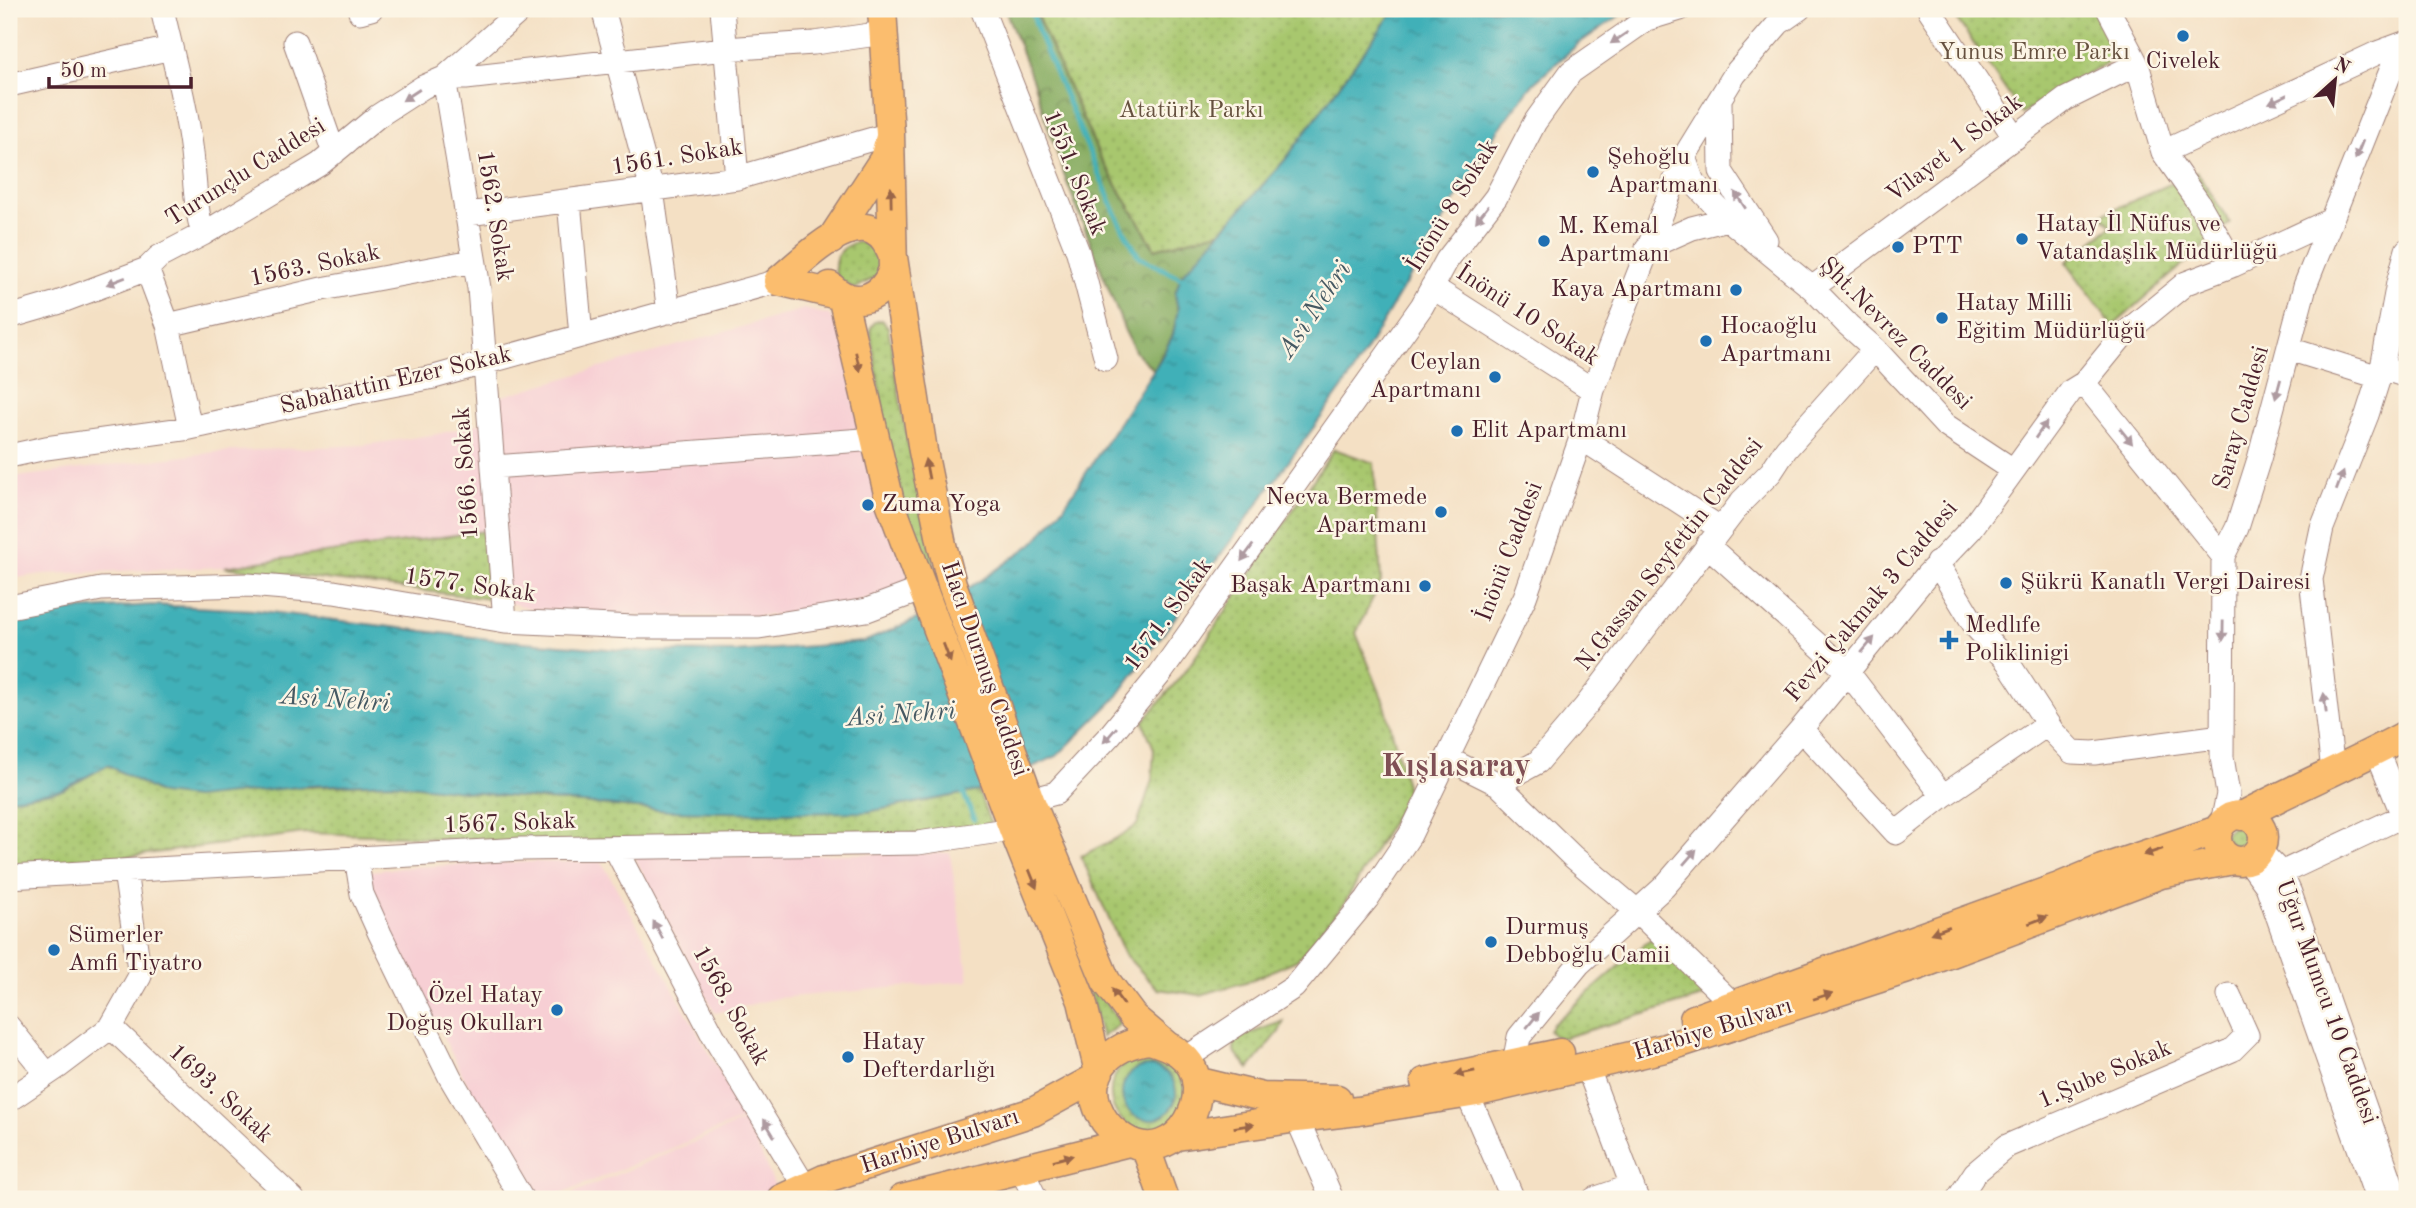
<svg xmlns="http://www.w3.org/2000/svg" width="2416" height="1208" font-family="'Old Standard TT',serif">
  <defs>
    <pattern id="grass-dots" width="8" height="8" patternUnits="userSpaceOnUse" patternTransform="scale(1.75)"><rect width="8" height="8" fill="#a8c76e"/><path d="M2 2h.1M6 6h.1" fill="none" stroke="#92aa5f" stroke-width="1.8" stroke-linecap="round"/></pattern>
    <pattern id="forest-crowns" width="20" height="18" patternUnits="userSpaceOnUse" patternTransform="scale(1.75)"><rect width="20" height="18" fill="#86ac61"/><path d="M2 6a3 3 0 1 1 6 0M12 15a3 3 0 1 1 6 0" fill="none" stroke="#708b50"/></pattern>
    <pattern id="water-ripples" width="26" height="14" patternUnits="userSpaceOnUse" patternTransform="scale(1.75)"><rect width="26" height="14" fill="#40b0b8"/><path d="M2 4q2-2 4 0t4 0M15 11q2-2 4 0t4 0" fill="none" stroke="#388f96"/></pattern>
  </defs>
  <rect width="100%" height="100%" fill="#fcf5e5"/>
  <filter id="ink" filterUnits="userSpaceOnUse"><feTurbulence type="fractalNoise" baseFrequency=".0143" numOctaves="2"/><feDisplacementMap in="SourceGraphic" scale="14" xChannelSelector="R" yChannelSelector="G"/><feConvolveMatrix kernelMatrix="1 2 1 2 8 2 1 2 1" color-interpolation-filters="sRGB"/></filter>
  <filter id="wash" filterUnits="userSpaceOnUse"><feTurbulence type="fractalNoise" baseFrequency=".00686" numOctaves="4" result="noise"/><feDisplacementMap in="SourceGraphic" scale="28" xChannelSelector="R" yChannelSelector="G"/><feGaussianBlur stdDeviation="1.57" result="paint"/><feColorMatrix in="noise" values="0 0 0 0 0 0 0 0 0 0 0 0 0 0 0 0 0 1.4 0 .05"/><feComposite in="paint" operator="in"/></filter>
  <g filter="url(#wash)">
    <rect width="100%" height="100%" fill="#f4e0c4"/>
    <path fill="#f7cfd4" d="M 804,309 L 829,315 L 849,338 L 910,584 L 837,609 L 746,617 L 623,616 L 534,609 L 492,599 L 486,531 L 224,567 L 42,574 L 9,579 L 9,478 L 216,452 L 365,445 L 438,434 L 498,419 L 496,398 Z
      M 950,853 L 969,981 L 778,998 L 715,1013 L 634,856 Z
      M 527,862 L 602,862 L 746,1118 L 549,1199 L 526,1199 L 374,902 L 361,872 L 411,867 Z
      M 746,1120 L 779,1195 L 771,1199 L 558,1199 Z"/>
    <path fill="url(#grass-dots)" stroke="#79734c" stroke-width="2" d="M 1034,9 L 1395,9 L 1285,160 L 1222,231 L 1155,249 L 1100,157 Z
      M 1950,9 L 2099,9 L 2123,53 L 2022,114 Z
      M 2197,172 L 2230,223 L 2113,326 L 2066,262 L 2111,227 L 2101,215 Z
      M 858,242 C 877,245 881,258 880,275 L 854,289 L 836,276 C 832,258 840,246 858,242 Z
      M 882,320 L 888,327 L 903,417 L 936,574 L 932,571 L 907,517 L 885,426 L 870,329 L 875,322 Z
      M 1334,449 L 1374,463 L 1381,581 L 1356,633 L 1385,705 L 1408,793 L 1344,904 L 1297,960 L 1249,981 L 1200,995 L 1158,989 L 1125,955 L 1081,856 L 1123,835 L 1137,825 L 1152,780 L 1154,749 L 1143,722 L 1187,669 Z
      M 486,531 L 492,599 L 224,567 L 244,564 Z
      M 108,765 L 161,794 L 392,783 L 506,796 L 669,811 L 867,812 L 978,791 L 995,835 L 534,847 L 406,836 L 304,833 L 57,866 L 9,876 L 9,799 L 62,790 Z
      M 2232,826 L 2244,826 L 2248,830 L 2249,836 L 2240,846 L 2229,844 L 2224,835 Z
      M 1056,894 L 1095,984 L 1120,1024 L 1102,1037 L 1082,966 Z
      M 1653,937 L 1713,994 L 1562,1038 L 1553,1036 L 1549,1030 L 1553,1024 Z
      M 1284,1021 L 1279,1032 L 1249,1069 L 1234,1051 L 1235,1039 Z
      M 1152,1053 L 1175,1062 L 1189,1098 C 1183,1106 1175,1122 1166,1128 C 1162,1130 1155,1131 1150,1131 C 1100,1130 1095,1059 1152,1053 Z"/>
    <path fill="url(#forest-crowns)" stroke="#686646" stroke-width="2" d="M 1005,9 L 1034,9 L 1100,157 L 1155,249 L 1222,231 L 1181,277 L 1175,294 L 1178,309 L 1173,335 L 1154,370 L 1136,353 L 1125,331 L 1066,180 L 1034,84 Z"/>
    <path fill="url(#water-ripples)" stroke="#456872" stroke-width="2" d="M 1395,9 L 1629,9 L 1578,44 L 1533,84 L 1493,137 L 1349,379 L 1116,698 L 1057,756 L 978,791 L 867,812 L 775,813 L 669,811 L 506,796 L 392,783 L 307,786 L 195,798 L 161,794 L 108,765 L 62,790 L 9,799 L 9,620 L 58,611 L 152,605 L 254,610 L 488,639 L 632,651 L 736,652 L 864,642 L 919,618 L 986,577 L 1035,542 L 1063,508 L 1160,360 L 1173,335 L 1178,309 L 1175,294 L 1181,276 L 1285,160 Z
      M1122 1093a27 27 0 1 1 54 0a27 27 0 1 1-54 0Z"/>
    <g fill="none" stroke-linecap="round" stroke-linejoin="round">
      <path stroke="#40b0b8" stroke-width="5" d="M 1031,9 L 1039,34 L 1119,221 L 1139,257 L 1185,280
        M 962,790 L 974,819"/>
    </g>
  </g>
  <g filter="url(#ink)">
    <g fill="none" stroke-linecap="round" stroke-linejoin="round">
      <defs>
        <path id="minor" d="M 162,9 C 173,57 186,104 192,153 C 195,181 195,207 203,234
          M 603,9 L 652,190 L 669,312
          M 722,9 L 737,178
          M 982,9 L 1078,252 L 1106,359
          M 1929,9 L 2015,138
          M 2108,9 L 2137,64 L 2163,152 L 2198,202 L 2234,265
          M 360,12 L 371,9
          M 295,42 L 334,153
          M 9,85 L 171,48
          M 1720,102 L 1721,171 L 1766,240
          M 2163,152 L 2377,53 L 2407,42
          M 1684,157 L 1693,182 L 1728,219 L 1812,288 L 1848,325 L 1875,349 L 1945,425 L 2013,470
          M 569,201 L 581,336
          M 468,214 L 737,178 L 890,134
          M 1647,248 L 1692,228 L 1728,219
          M 147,269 L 168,325 L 190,428
          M 1432,287 L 1593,390
          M 1812,288 L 2066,99 L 2137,64
          M 9,317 L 57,303 L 147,269 L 159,257 L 203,234 L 320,164 L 378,116 L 423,87 L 444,78 L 522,9
          M 168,325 L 322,289 L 473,261
          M 2289,349 L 2379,377
          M 2382,368 L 2407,376
          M 2084,383 L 2223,556
          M 1581,438 L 1720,528
          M 9,456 L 46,448 L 190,428 L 351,393 L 434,377 L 778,281
          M 493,467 L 876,439
          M 1707,545 L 1847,671 L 1943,796
          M 1937,563 L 1975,626 L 2007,661 L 2053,732 L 2072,752 L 2094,753 L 2222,736
          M 9,607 L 101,589 L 248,585 L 334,592 L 505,621 L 634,627 L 759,627 L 867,610 L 923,589
          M 505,621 L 479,288 L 444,78 L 466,78 L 725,49 L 814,43 L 884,33
          M 1801,729 L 1896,833 L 1943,796 L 2048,724
          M 2377,751 L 2407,826
          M 1448,759 L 1498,784 L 1572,856 L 1637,911 L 1743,1014
          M 2333,771 L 2311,579 L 2322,528 L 2367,415 L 2382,368 L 2398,283 L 2407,250
          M 1498,784 L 1538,762 L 1585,707 L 1742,501 L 1771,472 L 1786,449 L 1875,349
          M 1030,800 L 1056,793 L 1110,735 L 1160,674 L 1422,306 L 1447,260 L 1496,197 L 1535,122 L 1571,72 L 1647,19 L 1680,9
          M 2222,823 L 2228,794 L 2222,757 L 2223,556 L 2237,528 L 2259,459 L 2305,286 L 2396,58 L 2407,44
          M 615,848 L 714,1037 L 805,1187
          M 2259,850 L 2281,873 L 2290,893 L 2397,1199
          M 356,857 L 362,894 L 380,934 L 450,1077 L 522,1199
          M 2248,860 L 2267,886 L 2377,1199
          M 9,877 L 521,849 L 918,843 L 1013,829
          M 2272,881 L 2281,873 L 2407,814
          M 9,1027 L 47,1074
          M 111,1027 L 293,1199
          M 1186,1058 L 1294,987 L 1367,899 L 1410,835 L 1525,597 L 1581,438 L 1593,390 L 1684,157 L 1735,74 L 1779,23 L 1799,9
          M 1587,1066 L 1637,1199
          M 1517,1076 L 1514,1063 L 1519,1037 L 1579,964 L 1664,887 L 1801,729 L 1927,575 L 1971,529 L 2071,391 L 2084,383 L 2124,334 L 2186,283 L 2234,265 L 2331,220
          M 1467,1093 L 1513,1199
          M 9,1100 L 58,1067 L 111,1027 L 140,976 L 125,871
          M 1297,1118 L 1332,1199
          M 1021,1169 L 1036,1199
          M 1594,1199 L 1632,1186
          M 1958,1199 L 1975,1173 L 2007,1146 L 2232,1050 L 2247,1035 L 2229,995"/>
        <path id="major" d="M 831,240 L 884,159 L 890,137
          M 830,286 C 854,310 883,299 893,269 L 890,134 L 882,9
          M 842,296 L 778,281 C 809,256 869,190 893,257 L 923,451 L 942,545 L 952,584 L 1030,800 L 1106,981 L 1133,1017 L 1166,1045
          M 842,296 L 890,502 L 1013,829 L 1082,1001 L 1099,1072
          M2217 838a23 23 0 1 1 46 0a23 23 0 1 1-46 0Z
          M 2242,816 C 2296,787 2353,764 2407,734
          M 1694,1019 L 2059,887 L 2102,869 L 2218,830
          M 1150,1040 C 1160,1043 1170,1046 1179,1053 C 1224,1086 1177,1173 1123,1138 C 1114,1132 1106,1125 1101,1115 C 1080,1075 1110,1044 1150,1040 Z
          M 1196,1081 L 1263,1097 L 1337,1099
          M 1425,1082 L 1560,1053
          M 1177,1136 L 1297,1118 L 1358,1111 L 1477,1092 L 1665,1048 L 1920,965 L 2161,874 L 2233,860
          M 1145,1146 L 1164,1199
          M 781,1199 L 824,1179 L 1033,1112 L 1097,1077
          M 902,1199 L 1129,1142"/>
      </defs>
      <use href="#minor" stroke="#9f8078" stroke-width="25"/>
      <use href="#major" stroke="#9f8078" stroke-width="31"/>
      <use href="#minor" stroke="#fff" stroke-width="23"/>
      <use href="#major" stroke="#fbbd6e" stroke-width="28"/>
    </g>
    <defs><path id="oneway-solid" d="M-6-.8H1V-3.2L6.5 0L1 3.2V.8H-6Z" transform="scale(1.75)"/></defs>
    <g fill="#ae9aa0">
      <use href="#oneway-solid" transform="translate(1619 38) rotate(146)"/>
      <use href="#oneway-solid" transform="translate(411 95) rotate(147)"/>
      <use href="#oneway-solid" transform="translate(2278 99) rotate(155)"/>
      <use href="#oneway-solid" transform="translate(2359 150) rotate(112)"/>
      <use href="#oneway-solid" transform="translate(1740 200) rotate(-123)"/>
      <use href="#oneway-solid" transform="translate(1482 214) rotate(128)"/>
      <use href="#oneway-solid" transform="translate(116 281) rotate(159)"/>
      <use href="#oneway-solid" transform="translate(2278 389) rotate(105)"/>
      <use href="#oneway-solid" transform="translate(2041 430) rotate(-55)"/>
      <use href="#oneway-solid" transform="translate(2126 436) rotate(51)"/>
      <use href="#oneway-solid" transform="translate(2340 481) rotate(-69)"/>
      <use href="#oneway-solid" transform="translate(1247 553) rotate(126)"/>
      <use href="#oneway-solid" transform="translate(2223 631) rotate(91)"/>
      <use href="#oneway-solid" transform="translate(1868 645) rotate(-50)"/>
      <use href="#oneway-solid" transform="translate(2325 703) rotate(-97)"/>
      <use href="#oneway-solid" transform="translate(1110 735) rotate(131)"/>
      <use href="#oneway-solid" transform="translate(1690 857) rotate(-49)"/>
      <use href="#oneway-solid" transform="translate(658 930) rotate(-118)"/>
      <use href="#oneway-solid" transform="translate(1533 1020) rotate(-51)"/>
      <use href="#oneway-solid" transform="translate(769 1128) rotate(-121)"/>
    </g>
    <g fill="#9a6649">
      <use href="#oneway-solid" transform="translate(891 197) rotate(-91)"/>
      <use href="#oneway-solid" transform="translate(858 362) rotate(77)"/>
      <use href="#oneway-solid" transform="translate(927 469) rotate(-101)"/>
      <use href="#oneway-solid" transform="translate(947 653) rotate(69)"/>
      <use href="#oneway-solid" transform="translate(2153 852) rotate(161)"/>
      <use href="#oneway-solid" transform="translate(1033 879) rotate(68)"/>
      <use href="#oneway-solid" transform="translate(2038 920) rotate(-21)"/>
      <use href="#oneway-solid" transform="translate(1940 930) rotate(160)"/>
      <use href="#oneway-solid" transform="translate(1823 996) rotate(-18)"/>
      <use href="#oneway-solid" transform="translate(1118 997) rotate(-127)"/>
      <use href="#oneway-solid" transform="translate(1465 1073) rotate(168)"/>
      <use href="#oneway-solid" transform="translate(1244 1126) rotate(-9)"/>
      <use href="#oneway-solid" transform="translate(1063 1158) rotate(-14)"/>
    </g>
  </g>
  <g fill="#1f6fb2" stroke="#fcf5e5" stroke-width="2.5">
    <circle cx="2183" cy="36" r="7"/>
    <circle cx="1593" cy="172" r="7"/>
    <circle cx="2022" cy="239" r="7"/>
    <circle cx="1544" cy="241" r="7"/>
    <circle cx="1898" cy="247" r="7"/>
    <circle cx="1736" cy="290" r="7"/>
    <circle cx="1942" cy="318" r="7"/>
    <circle cx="1706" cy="341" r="7"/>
    <circle cx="1495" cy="377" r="7"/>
    <circle cx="1457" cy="431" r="7"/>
    <circle cx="868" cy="505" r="7"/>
    <circle cx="1441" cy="512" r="7"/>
    <circle cx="2006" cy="583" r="7"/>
    <circle cx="1425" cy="586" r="7"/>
    <path d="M1945.5 629.5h7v7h7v7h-7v7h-7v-7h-7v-7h7z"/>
    <circle cx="1491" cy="942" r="7"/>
    <circle cx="54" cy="950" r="7"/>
    <circle cx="557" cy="1010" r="7"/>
    <circle cx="848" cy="1057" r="7"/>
  </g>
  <g text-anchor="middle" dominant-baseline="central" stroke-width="5" stroke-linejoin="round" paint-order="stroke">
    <g font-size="24" fill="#66513f" stroke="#fcf5e5">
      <text x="2034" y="53">Yunus Emre Parkı</text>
      <text x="1191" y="111">Atatürk Parkı</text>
    </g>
    <g font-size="24" fill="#4a1f2b" stroke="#fcf5e5" text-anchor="start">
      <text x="2183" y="62" text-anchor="middle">Civelek</text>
      <text x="1607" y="158">Şehoğlu<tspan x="1607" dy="28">Apartmanı</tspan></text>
      <text x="2036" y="225">Hatay İl Nüfus ve<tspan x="2036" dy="28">Vatandaşlık Müdürlüğü</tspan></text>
      <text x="1558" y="227">M. Kemal<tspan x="1558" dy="28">Apartmanı</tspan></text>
      <text x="1912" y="247">PTT</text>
      <text x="1722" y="290" text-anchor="end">Kaya Apartmanı</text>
      <text x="1956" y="304">Hatay Milli<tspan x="1956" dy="28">Eğitim Müdürlüğü</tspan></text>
      <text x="1720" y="327">Hocaoğlu<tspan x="1720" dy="28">Apartmanı</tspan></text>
      <text x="1481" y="363" text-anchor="end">Ceylan<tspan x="1481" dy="28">Apartmanı</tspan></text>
      <text x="1471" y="431">Elit Apartmanı</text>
      <text x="1427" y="498" text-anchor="end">Necva Bermede<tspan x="1427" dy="28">Apartmanı</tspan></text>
      <text x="882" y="505">Zuma Yoga</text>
      <text x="2020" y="583">Şükrü Kanatlı Vergi Dairesi</text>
      <text x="1411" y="586" text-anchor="end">Başak Apartmanı</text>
      <text x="1965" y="626">Medlıfe<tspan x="1965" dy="28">Poliklinigi</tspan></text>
      <text x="1505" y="928">Durmuş<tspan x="1505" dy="28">Debboğlu Camii</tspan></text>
      <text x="68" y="936">Sümerler<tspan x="68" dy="28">Amfi Tiyatro</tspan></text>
      <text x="543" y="996" text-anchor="end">Özel Hatay<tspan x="543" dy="28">Doğuş Okulları</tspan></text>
      <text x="862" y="1043">Hatay<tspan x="862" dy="28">Defterdarlığı</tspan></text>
    </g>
    <g font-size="24" fill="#4a1f2b" stroke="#fcf5e5">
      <text transform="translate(1955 149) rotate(-37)">Vilayet 1 Sokak</text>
      <text transform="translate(677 158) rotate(-9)">1561. Sokak</text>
      <text transform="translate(246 173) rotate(-32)">Turunçlu Caddesi</text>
      <text transform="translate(1074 173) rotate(68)">1551. Sokak</text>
      <text transform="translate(1453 206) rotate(-58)">İnönü 8 Sokak</text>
      <text transform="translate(494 216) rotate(81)">1562. Sokak</text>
      <text transform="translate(315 266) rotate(-12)">1563. Sokak</text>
      <text transform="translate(1527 316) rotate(33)">İnönü 10 Sokak</text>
      <text transform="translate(1895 334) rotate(45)">Şht.Nevrez Caddesi</text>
      <text transform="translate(396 381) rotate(-13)">Sabahattin Ezer Sokak</text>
      <text transform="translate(2242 418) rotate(-74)">Saray Caddesi</text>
      <text transform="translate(467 473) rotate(-94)">1566. Sokak</text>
      <text transform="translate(1510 552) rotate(-69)">İnönü Caddesi</text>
      <text transform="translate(1670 555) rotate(-52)">N.Gassan Seyfettin Caddesi</text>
      <text transform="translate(470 586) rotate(8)">1577. Sokak</text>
      <text transform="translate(1872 602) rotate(-50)">Fevzi Çakmak 3 Caddesi</text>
      <text transform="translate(1169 615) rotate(-54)">1571. Sokak</text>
      <text transform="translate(984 669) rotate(71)">Hacı Durmuş Caddesi</text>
      <text transform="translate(510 824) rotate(-2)">1567. Sokak</text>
      <text transform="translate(2326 1002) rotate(70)">Uğur Mumcu 10 Caddesi</text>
      <text transform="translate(730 1006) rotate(61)">1568. Sokak</text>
      <text transform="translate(1713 1030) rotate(-17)">Harbiye Bulvarı</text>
      <text transform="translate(2105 1075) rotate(-23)">1.Şube Sokak</text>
      <text transform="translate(220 1094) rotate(43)">1693. Sokak</text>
      <text transform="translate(940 1142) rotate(-18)">Harbiye Bulvarı</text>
    </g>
    <g font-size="26" font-style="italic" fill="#465963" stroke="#fcf5e5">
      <text transform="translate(1315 310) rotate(-56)">Asi Nehri</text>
      <text transform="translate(335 700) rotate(4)">Asi Nehri</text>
      <text transform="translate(901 715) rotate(-4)">Asi Nehri</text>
    </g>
    <g font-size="32" font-weight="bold" fill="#805055" stroke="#fcf5e5">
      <text x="1456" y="768">Kışlasaray</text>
    </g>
  </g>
  <rect width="2416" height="1208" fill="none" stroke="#fcf5e5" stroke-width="35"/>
  <g transform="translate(2335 80) rotate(27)" stroke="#fcf5e5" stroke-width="5" paint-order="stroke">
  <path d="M0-5L12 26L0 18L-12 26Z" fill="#4a1f2b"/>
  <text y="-10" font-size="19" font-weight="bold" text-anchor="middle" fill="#4a1f2b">N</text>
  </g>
  <path d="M49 77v10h142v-10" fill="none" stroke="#4a1f2b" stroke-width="3.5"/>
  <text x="60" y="77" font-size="21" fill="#4a1f2b" stroke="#fcf5e5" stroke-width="5" paint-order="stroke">50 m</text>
</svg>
